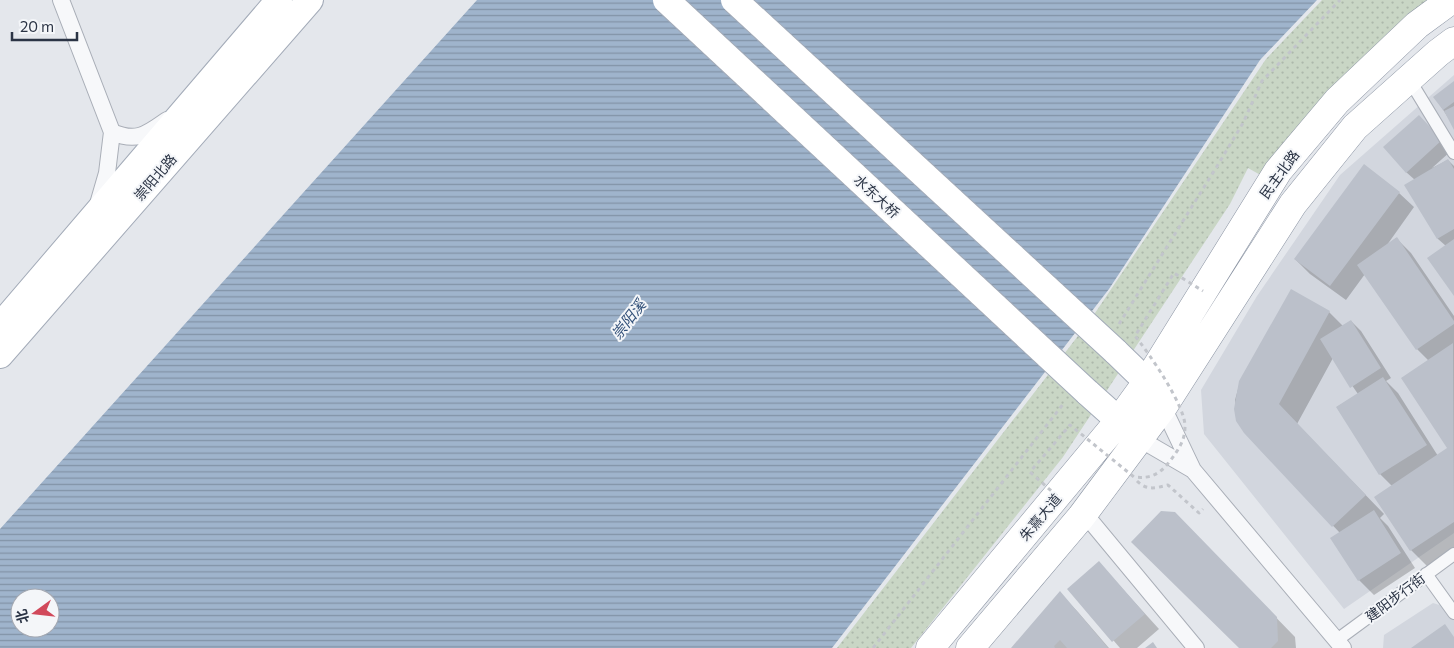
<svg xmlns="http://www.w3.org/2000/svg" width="1454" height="648" font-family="Commissioner,'Noto Sans SC',sans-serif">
  <defs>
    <pattern id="park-dots" width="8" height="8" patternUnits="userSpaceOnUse" patternTransform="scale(1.25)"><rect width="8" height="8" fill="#c9d6c5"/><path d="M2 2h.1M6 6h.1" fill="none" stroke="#adb8ab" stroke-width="1.8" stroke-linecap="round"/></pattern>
    <pattern id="water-rules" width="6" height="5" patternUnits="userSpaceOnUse" patternTransform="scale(1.25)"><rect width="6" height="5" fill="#9fb4cc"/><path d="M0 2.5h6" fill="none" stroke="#8293a7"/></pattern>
  </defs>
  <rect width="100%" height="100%" fill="#e4e7ec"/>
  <path fill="#d2d6de" d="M 1454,75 L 1454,533 L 1344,609 L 1204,434 L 1201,390 L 1257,296 L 1340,175 Z
    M 1433,603 L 1446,607 L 1454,618 L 1454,648 L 1383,648 L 1384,635 Z"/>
  <path fill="url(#park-dots)" d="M 1322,0 L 1438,0 L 1264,177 L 1248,168 L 1230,204 L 1063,457 L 911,648 L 837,648 L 1091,319 L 1266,59 Z"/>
  <path fill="url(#water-rules)" fill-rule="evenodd" d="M 477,0 L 1317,0 L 1260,60 L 1109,289 L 832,648 L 0,648 L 0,529 ZM 20,598 L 50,598 L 50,628 L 20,628 Z"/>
  <path fill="#0003" d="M 1454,83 L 1454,127 L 1435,97 Z
    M 1419,116 L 1451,151 L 1432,168 L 1448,160 L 1454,166 L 1454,294 L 1446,246 L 1438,239 L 1406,185 L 1415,180 L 1406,172 Z
    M 1399,193 L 1414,207 L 1387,245 L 1396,238 L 1411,253 L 1454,316 L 1454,553 L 1430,569 L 1411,550 L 1393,487 L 1380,474 L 1337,407 L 1358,394 L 1333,358 L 1297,424 L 1384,514 L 1380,518 L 1388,526 L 1415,568 L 1374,595 L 1359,580 L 1340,533 L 1255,444 L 1238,420 L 1235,400 L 1240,382 L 1329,312 L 1343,326 L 1351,321 L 1361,331 L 1391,378 L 1386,381 L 1398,393 L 1438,456 L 1449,449 L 1429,361 L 1417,349 L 1365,274 L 1346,300 L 1310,274 L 1295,259 Z
    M 1194,533 L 1295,637 L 1296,648 L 1240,648 Z
    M 1099,563 L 1159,629 L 1137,648 L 1120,648 L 1069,589 Z
    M 1060,593 L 1078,612 L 1109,648 L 1013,648 Z"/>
  <path fill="#bbc0ca" d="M 1454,81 L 1454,102 L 1443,110 L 1433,97 Z
    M 1454,106 L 1454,130 L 1444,111 Z
    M 1419,115 L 1442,140 L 1406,173 L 1383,147 Z
    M 1448,159 L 1454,169 L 1454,229 L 1437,239 L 1404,185 Z
    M 1364,164 L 1400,192 L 1330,286 L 1294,259 Z
    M 1397,237 L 1454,321 L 1454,324 L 1416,350 L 1357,265 Z
    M 1454,239 L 1454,296 L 1427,258 Z
    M 1291,289 L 1330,311 L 1279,404 L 1366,495 L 1332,527 L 1244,433 L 1236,421 L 1234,409 L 1239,381 Z
    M 1351,320 L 1381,368 L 1350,388 L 1320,339 Z
    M 1453,343 L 1454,522 L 1410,551 L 1374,497 L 1447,448 L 1401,378 Z
    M 1383,377 L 1427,445 L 1379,475 L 1336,407 Z
    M 1374,510 L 1401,553 L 1358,581 L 1330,538 Z
    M 1161,511 L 1175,512 L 1277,617 L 1278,641 L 1271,648 L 1239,648 L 1131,542 Z
    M 1099,561 L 1145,614 L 1112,642 L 1067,589 Z
    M 1060,591 L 1108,648 L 1067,648 L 1060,640 L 1054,646 L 1055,648 L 1011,648 Z
    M 1445,624 L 1454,637 L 1454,648 L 1411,648 Z
    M 1153,642 L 1157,648 L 1145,648 Z"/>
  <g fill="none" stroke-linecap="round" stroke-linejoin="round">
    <defs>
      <path id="pedestrian" d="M 1409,79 L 1454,153
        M 1426,574 L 1454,613
        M 1337,640 L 1454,554"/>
      <path id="minor" d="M 61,0 L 112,132 L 107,173 L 98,204
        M 112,132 C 137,143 147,134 167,120
        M 1163,407 L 1193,470 L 1343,648
        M 1138,438 L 1193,470
        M 1084,513 L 1196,648"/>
      <path id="primary" d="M 0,326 L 279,0
        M 1115,351 L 1147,382 L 1158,400
        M 0,355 L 310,0
        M 1087,392 L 1135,435"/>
      <path id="trunk" d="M 930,648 L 1118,422 L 1147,382 L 1278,171 L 1337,101 L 1417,25 L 1451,0
        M 970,648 L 1081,517 L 1163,407 L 1293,204 L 1355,127 L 1438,53 L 1454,41"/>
    </defs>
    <use href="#pedestrian" stroke="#a9aeb7" stroke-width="14"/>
    <use href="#minor" stroke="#a9aeb7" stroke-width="18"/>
    <use href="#primary" stroke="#a3abb8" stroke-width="28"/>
    <use href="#trunk" stroke="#8b94a3" stroke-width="29"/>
    <path stroke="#c2c5cb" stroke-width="3" stroke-dasharray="4 4" stroke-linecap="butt" d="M 1119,324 L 1219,163 L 1243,123 L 1262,81 L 1340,0
      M 1137,481 C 1147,491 1156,488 1168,485 L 1199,513 L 1203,509
      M 873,648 L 1064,403"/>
    <use href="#pedestrian" stroke="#f7f8fa" stroke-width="12"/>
    <use href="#minor" stroke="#f7f8fa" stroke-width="16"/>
    <use href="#primary" stroke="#fff" stroke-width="26"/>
    <use href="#trunk" stroke="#fff" stroke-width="28"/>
    <defs>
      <path id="primary-bridge" d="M 666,0 L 1087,392
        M 734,0 L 1115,351"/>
    </defs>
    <use href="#primary-bridge" stroke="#a3abb8" stroke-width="28" stroke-linecap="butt"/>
    <path stroke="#c2c5cb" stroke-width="3" stroke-dasharray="4 4" stroke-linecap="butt" d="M 1057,496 L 1030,472 L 1070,425 L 1134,477 C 1151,479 1160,474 1170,461 C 1178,450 1185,441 1185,427 C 1186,407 1149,353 1135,336 L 1174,273 L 1203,291"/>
    <use href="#primary-bridge" stroke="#fff" stroke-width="26"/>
  </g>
  <g text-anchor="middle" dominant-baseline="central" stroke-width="4" stroke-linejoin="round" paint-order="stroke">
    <g font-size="14" fill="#2b3445" stroke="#f4f6f9">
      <text transform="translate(1279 174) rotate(-54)">民主北路</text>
      <text transform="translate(155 177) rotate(-49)">崇阳北路</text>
      <text transform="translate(877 196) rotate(43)">水东大桥</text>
      <text transform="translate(1040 517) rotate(-50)">朱熹大道</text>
      <text transform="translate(1395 597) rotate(-37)">建阳步行街</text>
    </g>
    <g font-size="15" font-style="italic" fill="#34527a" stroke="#f4f6f9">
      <text transform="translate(628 319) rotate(-52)">崇阳溪</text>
    </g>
  </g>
  <g transform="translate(35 613) rotate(255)"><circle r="24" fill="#f4f6f9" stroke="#a4a8b1"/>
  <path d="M0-4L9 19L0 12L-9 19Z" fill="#d1495b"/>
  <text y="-8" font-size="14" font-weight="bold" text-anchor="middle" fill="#2b3445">北</text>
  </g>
  <path d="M12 32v8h65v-8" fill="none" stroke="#2b3445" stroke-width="2.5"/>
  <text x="20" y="32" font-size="15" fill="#2b3445" stroke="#f4f6f9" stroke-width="4" paint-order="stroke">20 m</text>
</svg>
